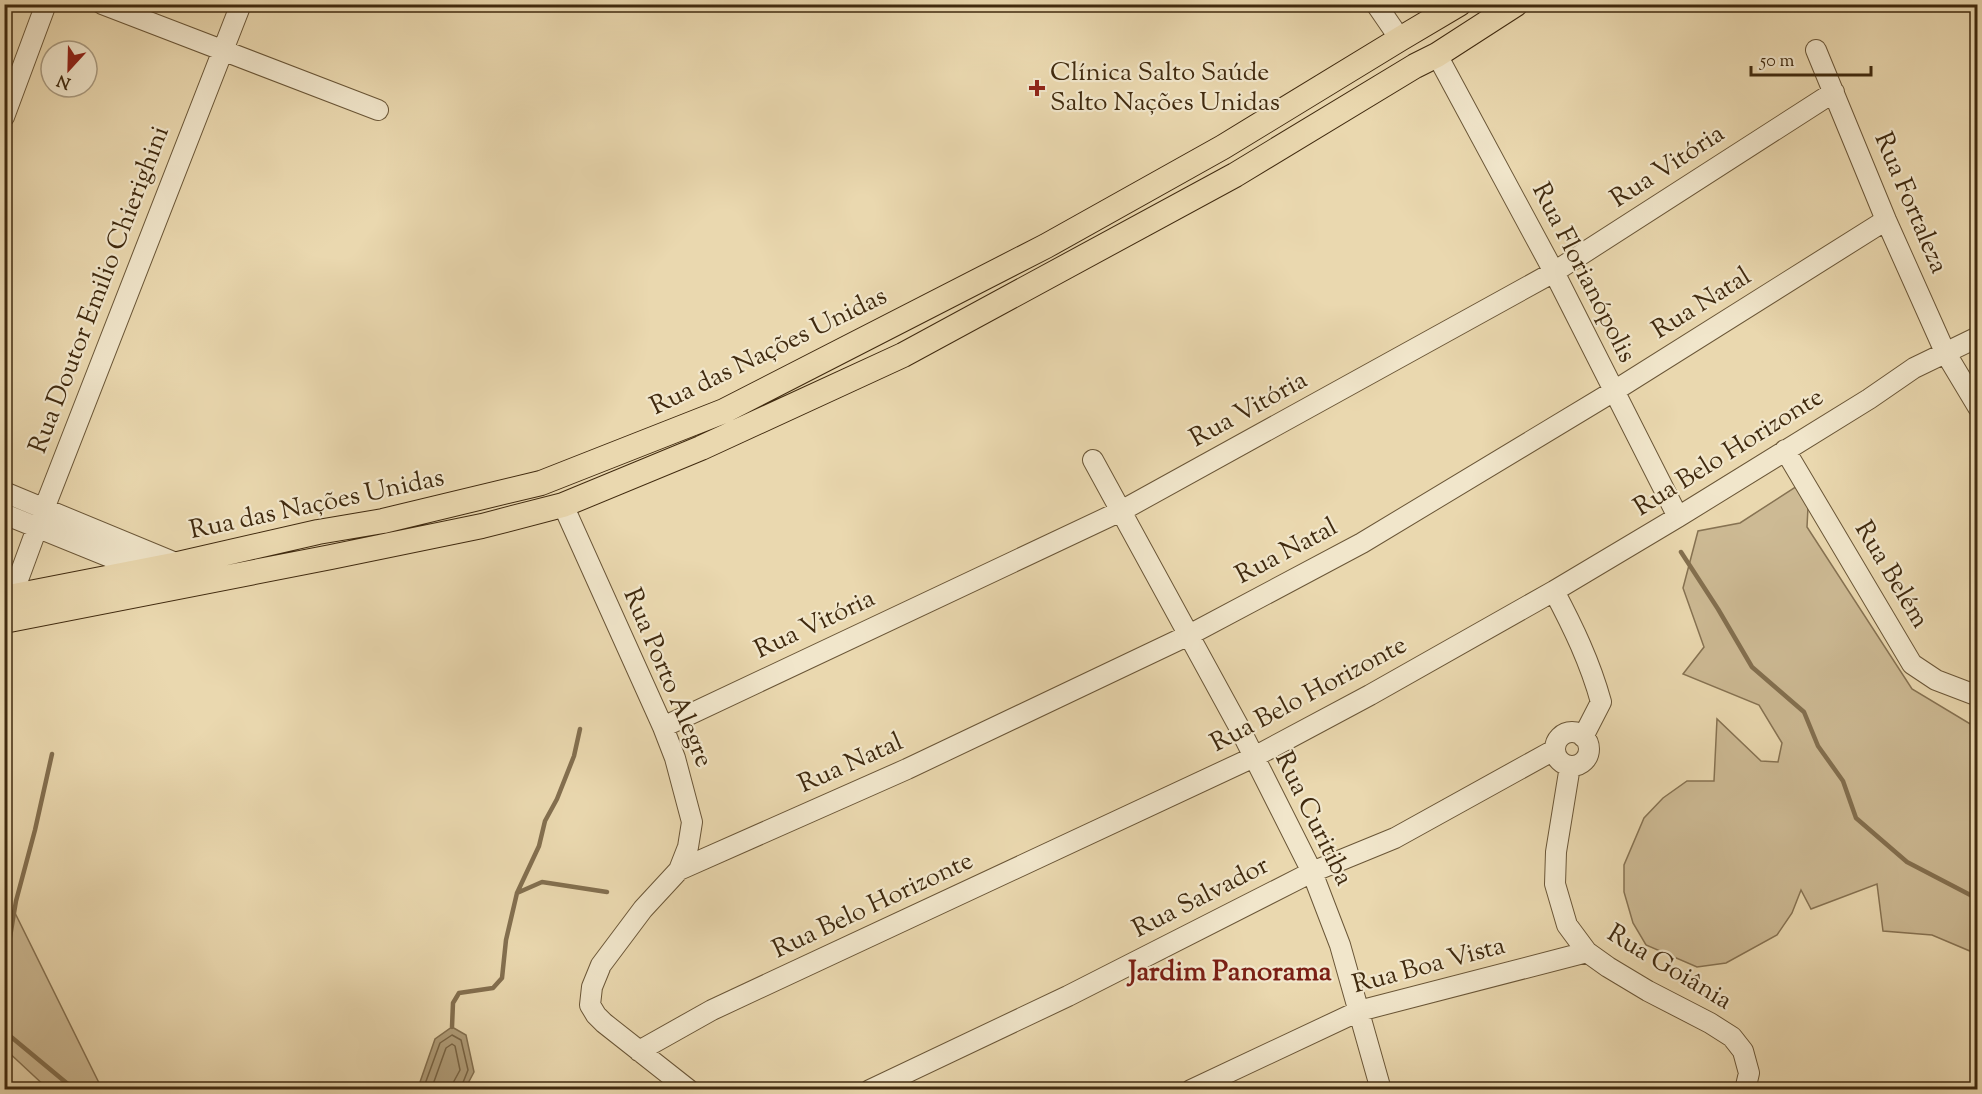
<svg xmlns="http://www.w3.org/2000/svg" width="1982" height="1094" font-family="'Sorts Mill Goudy',serif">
  <rect width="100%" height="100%" fill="#ead8af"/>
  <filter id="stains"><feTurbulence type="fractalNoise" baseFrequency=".00333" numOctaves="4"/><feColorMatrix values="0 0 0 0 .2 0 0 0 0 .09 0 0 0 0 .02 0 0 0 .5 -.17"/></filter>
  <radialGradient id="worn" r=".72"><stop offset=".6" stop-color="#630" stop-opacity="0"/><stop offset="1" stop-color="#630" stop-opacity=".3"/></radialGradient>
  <path fill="#cdba94" stroke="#867252" stroke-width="1.5" d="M 1797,486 L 1808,507 L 1807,527 L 1912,689 L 1977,728 L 1977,954 L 1932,935 L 1883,931 L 1877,884 L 1811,909 L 1801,890 L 1792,913 L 1777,935 L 1726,963 L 1697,967 L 1646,945 L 1633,923 L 1624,892 L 1624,865 L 1644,818 L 1663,798 L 1687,781 L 1714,781 L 1717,719 L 1761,761 L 1778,762 L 1782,743 L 1759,705 L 1683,674 L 1704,647 L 1683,588 L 1698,531 L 1740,523 Z
    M 4,910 L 14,911 L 102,1089 L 48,1089 L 5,1049 Z"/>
  <path fill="#b09d79" stroke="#836f4f" stroke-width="1.5" d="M 452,1027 L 466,1035 L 474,1072 L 465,1089 L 414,1089 L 420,1082 L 435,1039 Z"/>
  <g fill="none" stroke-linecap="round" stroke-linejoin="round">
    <path stroke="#786444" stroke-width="1.5" d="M 422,1090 L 425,1084 L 440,1043 L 452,1035 L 461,1040 L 468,1070 L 460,1090
      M 431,1090 L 446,1048 L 452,1044 L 455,1046 L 460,1070 L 453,1083 L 453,1090"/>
    <path stroke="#836f4f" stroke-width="4.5" d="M 1681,552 L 1718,609 L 1752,667 L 1804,712 L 1818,746 L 1843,781 L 1856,818 L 1907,862 L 1978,899
      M 517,893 L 542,882 L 607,892
      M 4,973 L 16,901 L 35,830 L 52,754
      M 452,1027 L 453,1003 L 459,993 L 493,988 L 502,978 L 506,940 L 517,893 L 539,846 L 545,821 L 557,799 L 574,756 L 580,729
      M 4,1031 L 75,1090"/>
    <defs>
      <path id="minor" d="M 102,4 L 378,110
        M 1376,4 L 1400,39
        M 1816,50 L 1886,220 L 1945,352 L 1978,407
        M 1437,55 L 1554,272 L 1678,517
        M 4,117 L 46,4
        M 1785,450 L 1912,664 L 1936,680 L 1978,696
        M 1093,460 L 1239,727 L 1312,872 L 1340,945 L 1381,1090
        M 4,492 L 178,564 L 179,567
        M 563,505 L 663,727 L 675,758 L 692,822 L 688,847 L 679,870 L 643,909 L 601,965 L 592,987 L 590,1005 L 596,1015 L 604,1023 L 689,1090
        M 4,514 L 142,570 L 144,575
        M 1554,591 C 1573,627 1590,662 1601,702 L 1583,737
        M 12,596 L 44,509 L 241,4
        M 663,727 L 1121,511 L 1554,272 L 1834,92
        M1555 749a17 17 0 1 1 34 0a17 17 0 1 1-34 0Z
        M 1570,766 L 1556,852 L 1555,884 L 1567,925 L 1587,952 L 1608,967 L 1648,991 L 1710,1023 L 1732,1037 L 1743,1051 L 1749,1073 L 1745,1090
        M 679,870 L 907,769 L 1189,635 L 1362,543 L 1614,391 L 1886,220
        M 639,1051 L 712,1010 L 1254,757 L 1370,695 L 1554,591 L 1678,517 L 1869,399 L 1914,368 L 1978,337
        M 870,1090 L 1068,996 L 1312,872 L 1395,838 L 1554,750
        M 1191,1090 L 1359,1011 L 1587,952"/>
      <path id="major" d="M 4,598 L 178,564 L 318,532 L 383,521 L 541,483 L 724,411 L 1046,246 L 1223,147 L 1400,39 L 1459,4
        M 4,621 L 331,557 L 482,526 L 563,505 L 701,448 L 903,355 L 1235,175 L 1415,66 L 1437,55 L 1516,4"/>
    </defs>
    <use href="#minor" stroke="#6a5637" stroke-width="22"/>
    <use href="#major" stroke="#402a0f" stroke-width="26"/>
    <use href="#minor" stroke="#f1e6cb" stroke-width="20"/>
    <use href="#major" stroke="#ead8af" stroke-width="24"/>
  </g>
  <path fill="#8f2418" stroke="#f1e6cb" stroke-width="2" d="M1034 79h6v6h6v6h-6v6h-6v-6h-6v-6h6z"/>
  <g text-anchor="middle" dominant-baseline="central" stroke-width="4.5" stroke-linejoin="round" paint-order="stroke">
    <g font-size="26" fill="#402a0f" stroke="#f1e6cb" text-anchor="start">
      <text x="1050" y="73">Clínica Salto Saúde<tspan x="1050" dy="30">Salto Nações Unidas</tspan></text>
    </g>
    <g font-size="26" fill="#402a0f" stroke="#f1e6cb">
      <text transform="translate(1668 167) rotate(-33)">Rua Vitória</text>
      <text transform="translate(1910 203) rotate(67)">Rua Fortaleza</text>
      <text transform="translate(1583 273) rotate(63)">Rua Florianópolis</text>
      <text transform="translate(100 290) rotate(-69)">Rua Doutor Emilio Chierighini</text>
      <text transform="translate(1702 304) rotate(-32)">Rua Natal</text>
      <text transform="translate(769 352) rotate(-26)">Rua das Nações Unidas</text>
      <text transform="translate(1249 410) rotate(-29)">Rua Vitória</text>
      <text transform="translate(1729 453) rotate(-32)">Rua Belo Horizonte</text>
      <text transform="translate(317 505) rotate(-12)">Rua das Nações Unidas</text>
      <text transform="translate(1287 552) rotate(-28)">Rua Natal</text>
      <text transform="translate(1891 575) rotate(59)">Rua Belém</text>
      <text transform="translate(815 625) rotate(-25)">Rua Vitória</text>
      <text transform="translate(667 678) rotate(67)">Rua Porto Alegre</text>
      <text transform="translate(1309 695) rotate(-28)">Rua Belo Horizonte</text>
      <text transform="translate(851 764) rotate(-24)">Rua Natal</text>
      <text transform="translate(1313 819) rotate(64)">Rua Curitiba</text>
      <text transform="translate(1201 898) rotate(-27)">Rua Salvador</text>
      <text transform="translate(873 906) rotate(-25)">Rua Belo Horizonte</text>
      <text transform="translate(1429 966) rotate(-15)">Rua Boa Vista</text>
      <text transform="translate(1669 968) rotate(31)">Rua Goiânia</text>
    </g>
    <g font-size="28" font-weight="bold" fill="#7a1f14" stroke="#f1e6cb">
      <text x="1230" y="973">Jardim Panorama</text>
    </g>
  </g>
  <rect width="1982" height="1094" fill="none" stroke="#ead8af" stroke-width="24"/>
  <rect x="6" y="6" width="1970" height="1082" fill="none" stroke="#402a0f" stroke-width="3"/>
  <rect x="12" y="12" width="1958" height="1070" fill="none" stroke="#402a0f" stroke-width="1.5"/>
  <g transform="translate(69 69) rotate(202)"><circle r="28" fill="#f1e6cb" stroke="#aa9b80" stroke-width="1.5"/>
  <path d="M0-4.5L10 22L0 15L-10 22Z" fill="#8f2418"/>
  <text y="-9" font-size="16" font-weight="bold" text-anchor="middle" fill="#402a0f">N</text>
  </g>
  <path d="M1751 66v9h120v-9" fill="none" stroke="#402a0f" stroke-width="3"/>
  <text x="1760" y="66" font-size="18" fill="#402a0f" stroke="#f1e6cb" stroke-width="4.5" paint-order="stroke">50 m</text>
  <rect width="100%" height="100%" filter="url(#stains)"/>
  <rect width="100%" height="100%" fill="url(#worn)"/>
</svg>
